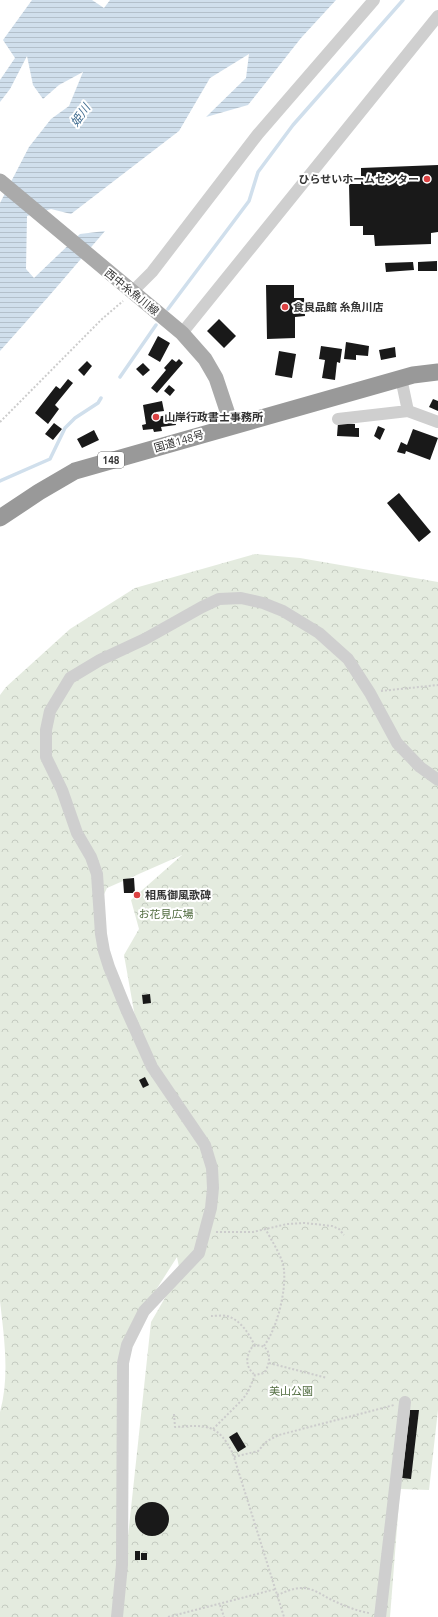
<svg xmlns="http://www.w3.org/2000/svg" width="438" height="1617" font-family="Ubuntu,'Noto Sans JP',sans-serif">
  <defs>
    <pattern id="forest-crowns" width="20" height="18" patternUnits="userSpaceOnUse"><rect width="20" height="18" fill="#e4ebdf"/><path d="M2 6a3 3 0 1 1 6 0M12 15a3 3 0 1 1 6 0" fill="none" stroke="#c4cac0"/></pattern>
    <pattern id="water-rules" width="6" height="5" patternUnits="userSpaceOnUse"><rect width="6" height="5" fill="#d0dfec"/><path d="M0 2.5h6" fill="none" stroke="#b3c0cb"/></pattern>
  </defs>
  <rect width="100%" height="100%" fill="#fff"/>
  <path fill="url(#forest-crowns)" fill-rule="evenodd" d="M 255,554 L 300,558 L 438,582 L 438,1410 L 429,1490 L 400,1489 L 390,1617 L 0,1617 L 0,1412 C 10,1376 4,1337 0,1301 L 0,695 L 6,687 L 70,629 L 135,588 ZM 182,855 L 131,900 L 139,929 L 124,955 L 140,1045 L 99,944 L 97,909 L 107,888 ZM 177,1257 L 180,1272 L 151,1322 L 126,1555 L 124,1340 Z"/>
  <path fill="url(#water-rules)" d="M 32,0 L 92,0 L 104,8 L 110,0 L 336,0 L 301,38 L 248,105 L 206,117 L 246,78 L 249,54 L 210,78 L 179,131 L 71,214 L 51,209 L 27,216 L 26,269 L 34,278 L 80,234 L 105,231 L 49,296 L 0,351 L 0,203 L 29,147 L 51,119 L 69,106 L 83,72 L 59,85 L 43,99 L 33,85 L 27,56 L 10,89 L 0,102 L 0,80 L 15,58 L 3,40 Z"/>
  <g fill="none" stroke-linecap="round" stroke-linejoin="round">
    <path stroke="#d0dfec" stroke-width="3.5" d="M 168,309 L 249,201 L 258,172 L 293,125 L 403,0
      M 120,377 L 156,325
      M 0,481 L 50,459 L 65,428 L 75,418 L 98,403 L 101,398"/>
  </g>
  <path fill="#191919" d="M 438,165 L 438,232 L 431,233 L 431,244 L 375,246 L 374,235 L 363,235 L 363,226 L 350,226 L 349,184 L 361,184 L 361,168 Z
    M 437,261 L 437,271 L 418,271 L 418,262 Z
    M 413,262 L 414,270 L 386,272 L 385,263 Z
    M 266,285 L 294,285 L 294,298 L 304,298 L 305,316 L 295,317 L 295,338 L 267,339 Z
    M 219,319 L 236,336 L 224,348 L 207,331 Z
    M 158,336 L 170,343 L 160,362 L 148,355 Z
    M 346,342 L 369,346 L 368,356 L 356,355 L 356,360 L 344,359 Z
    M 321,346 L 342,349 L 340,363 L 337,362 L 335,380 L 322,378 L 325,360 L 319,359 Z
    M 395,347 L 396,357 L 381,360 L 379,350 Z
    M 279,351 L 296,354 L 292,378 L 275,375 Z
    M 172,359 L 176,362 L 179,359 L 183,363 L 157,393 L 151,388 L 166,370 L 164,368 Z
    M 87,361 L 92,366 L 84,376 L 78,370 Z
    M 143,363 L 150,370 L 143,376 L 136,369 Z
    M 68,379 L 73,383 L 55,405 L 59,409 L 48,424 L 35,413 L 56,386 L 60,389 Z
    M 169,385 L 175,390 L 170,396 L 164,391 Z
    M 433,399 L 438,401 L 438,411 L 429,407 Z
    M 162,401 L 164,411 L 156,412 L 157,417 L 167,415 L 168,418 L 174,417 L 176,425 L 161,427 L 162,431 L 154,432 L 153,429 L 143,430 L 142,425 L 146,424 L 143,405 Z
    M 54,423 L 62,429 L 53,440 L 45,434 Z
    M 338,423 L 355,424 L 355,428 L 359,428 L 359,437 L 337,436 Z
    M 378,426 L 385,429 L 380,440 L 374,436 Z
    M 413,429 L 438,438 L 430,460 L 406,451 L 405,454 L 397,452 L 401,442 L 407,445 Z
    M 94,430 L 99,440 L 82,448 L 77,439 Z
    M 399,493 L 431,532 L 419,542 L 387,503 Z
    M 134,878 L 135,893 L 124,893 L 123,879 Z
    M 150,994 L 151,1003 L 143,1004 L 142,995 Z
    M 145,1077 L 149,1085 L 143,1088 L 139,1080 Z
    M 410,1410 L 419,1410 L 411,1479 L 402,1478 Z
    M 237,1432 L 246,1447 L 238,1452 L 229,1437 Z
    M135 1519a17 17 0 1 1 34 0a17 17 0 1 1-34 0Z
    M 135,1551 L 140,1551 L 140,1560 L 135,1560 Z
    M 141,1553 L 147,1553 L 147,1560 L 141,1560 Z"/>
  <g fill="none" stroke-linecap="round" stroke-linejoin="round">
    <path stroke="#ccc" stroke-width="2" stroke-dasharray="2 2" stroke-linecap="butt" d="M 0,422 L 102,319 L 123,301
      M 381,691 L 438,685
      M 216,1232 L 253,1232 L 287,1224 L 305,1223 L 332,1226 L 339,1229 L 344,1235
      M 211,1316 C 216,1316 223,1315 227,1316 C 241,1320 249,1334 255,1346
      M 264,1346 C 277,1328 286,1293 284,1270 C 283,1257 271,1240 265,1228
      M 269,1363 L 327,1378
      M 174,1414 L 175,1427 C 206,1425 218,1423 233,1454 L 284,1617
      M 213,1429 L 242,1400 L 248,1392 L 255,1375 L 264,1373 C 272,1362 272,1342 253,1346 C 245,1356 245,1367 255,1375
      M 234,1457 L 258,1451 L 267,1441 L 279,1435 L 394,1405
      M 277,1595 C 285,1592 293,1588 302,1588 C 314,1588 323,1596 334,1601 C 345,1606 357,1611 369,1613
      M 220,1605 L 224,1617
      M 168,1617 L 276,1589"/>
    <path stroke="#cfcfcf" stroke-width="12" d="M 132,292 L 152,272 L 258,134 L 374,0
      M 182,333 L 438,16
      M 401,378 L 408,411 L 438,422
      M 338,419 L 408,411
      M 117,1617 L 122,1565 L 123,1363 L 127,1345 L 144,1311 L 199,1253 L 211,1208 L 213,1188 L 212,1168 L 205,1145 L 152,1067 L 126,1009 L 109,967 L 104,951 L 101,934 L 97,874 L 91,857 L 77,833 L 62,790 L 46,757 L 46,730 L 50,711 L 70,678 L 100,660 L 145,639 L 202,607 L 219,599 L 241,598 L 263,603 L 283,611 L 319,633 L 348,659 L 370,693 L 397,743 L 420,767 L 438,780
      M 380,1617 L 405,1402"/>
    <path stroke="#aaa" stroke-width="15" d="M 0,181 L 182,333 L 205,359 L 216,378 L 232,426"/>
    <path stroke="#999" stroke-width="17" d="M 0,518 L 39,492 L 75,471 L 413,375 L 438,372"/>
  </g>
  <g fill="#dc4142" stroke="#fff" stroke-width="1.5">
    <circle cx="427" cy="179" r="4"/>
    <circle cx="285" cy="307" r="4"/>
    <circle cx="156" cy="417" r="4"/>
    <circle cx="137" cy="895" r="4"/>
  </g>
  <g text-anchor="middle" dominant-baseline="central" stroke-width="4" stroke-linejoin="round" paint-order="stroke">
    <rect fill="#fff" stroke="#707070" stroke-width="1" x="98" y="452" width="26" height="16" rx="3"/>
    <g font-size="10" font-weight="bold" fill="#323232">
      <text x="111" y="460">148</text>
    </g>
    <g font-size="11" font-weight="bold" fill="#323232" stroke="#fff" text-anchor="start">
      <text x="419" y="179" text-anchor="end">ひらせいホームセンター</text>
      <text x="293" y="307">食良品館 糸魚川店</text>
      <text x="164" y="417">山岸行政書士事務所</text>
      <text x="145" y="895">相馬御風歌碑</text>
    </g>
    <g font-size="11" fill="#323232" stroke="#fff">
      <text transform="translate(132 292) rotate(39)">西中糸魚川線</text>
      <text transform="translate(179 441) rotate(-16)">国道148号</text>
    </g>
    <g font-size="11" fill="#526d41" stroke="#fff">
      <text x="166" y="914">お花見広場</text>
      <text x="291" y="1391">美山公園</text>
    </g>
    <g font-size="12" font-style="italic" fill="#436e91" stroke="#fff">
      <text transform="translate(80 115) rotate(-55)">姫川</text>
    </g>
  </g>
</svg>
